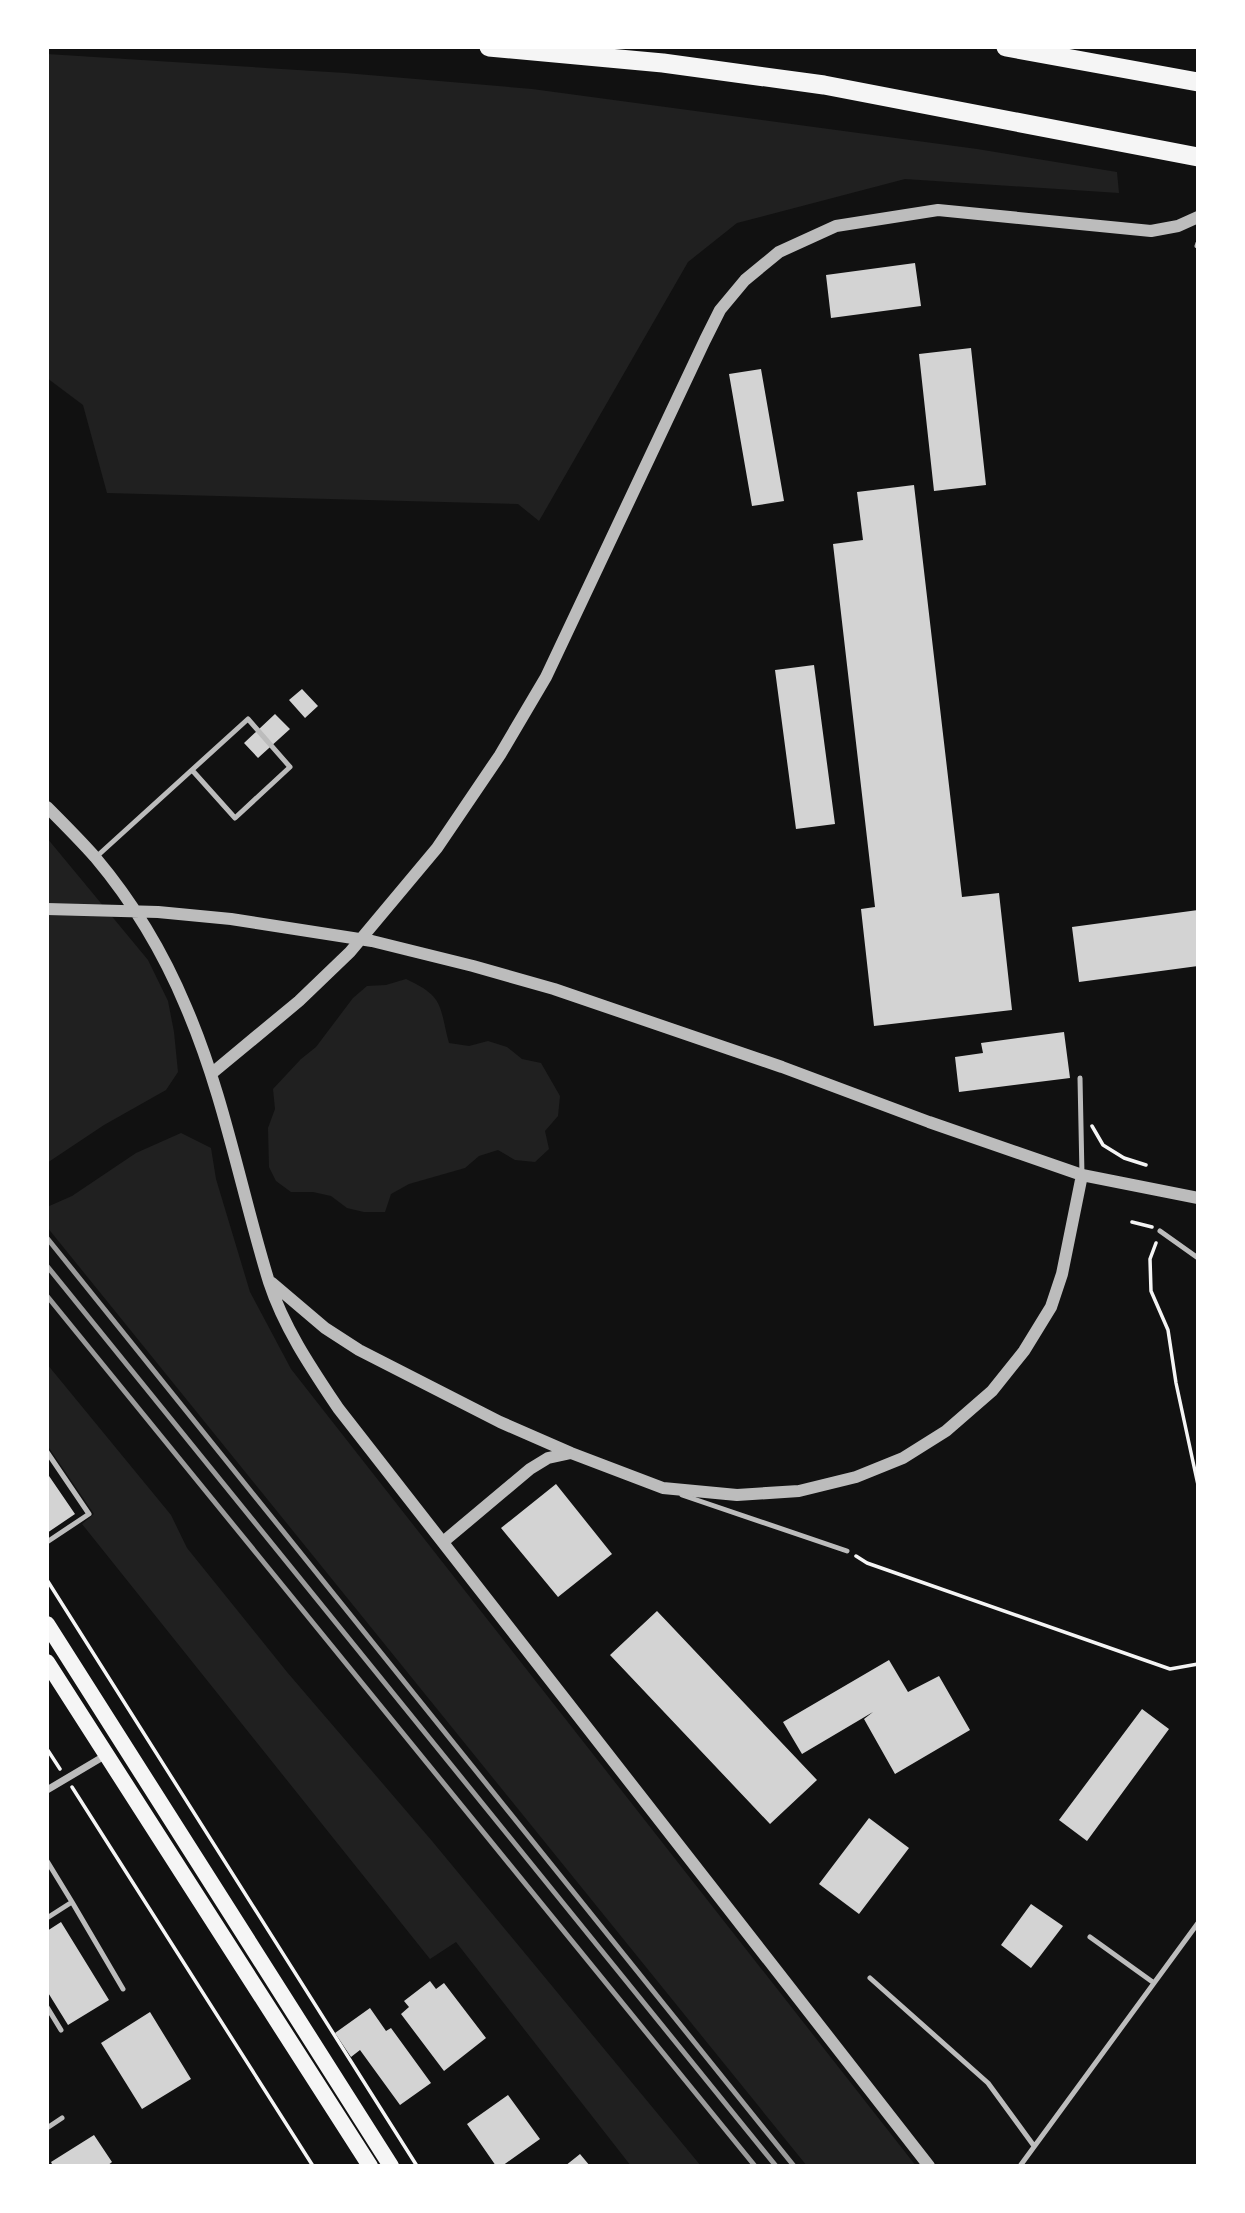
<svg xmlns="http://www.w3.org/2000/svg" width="1245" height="2213" font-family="Ubuntu,sans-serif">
  <rect width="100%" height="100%" fill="#111"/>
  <path fill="#202020" d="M 47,54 L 345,73 L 532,89 L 977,149 L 1117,172 L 1119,193 L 905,179 L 737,223 L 688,262 L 539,521 L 518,504 L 107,493 L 83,405 L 47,378 Z
    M 47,838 L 148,960 L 168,1001 L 174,1032 L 178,1072 L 166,1090 L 104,1125 L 47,1163 Z
    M 406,979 C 445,997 439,1006 449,1043 L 469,1046 L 488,1041 L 507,1047 L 522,1059 L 541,1063 L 560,1096 L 558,1116 L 545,1131 L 549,1149 L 535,1162 L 515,1160 L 498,1150 L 479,1156 L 465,1168 L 409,1184 L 391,1194 L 385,1212 L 364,1212 L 347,1208 L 331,1196 L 313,1192 L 291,1192 L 276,1181 L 269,1167 L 268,1128 L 275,1109 L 273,1089 L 301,1059 L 316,1047 L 353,998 L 367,986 L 386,985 Z
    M 181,1133 L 211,1148 L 216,1179 L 250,1292 L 291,1369 L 916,2166 L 807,2166 L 47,1227 L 47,1207 L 72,1196 L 136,1153 Z
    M 47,1364 L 171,1515 L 187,1548 L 287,1672 L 432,1841 L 701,2166 L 631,2166 L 456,1942 L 430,1959 L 82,1524 L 94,1514 L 47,1445 Z"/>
  <path fill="#d3d3d3" d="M 915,263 L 921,306 L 831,318 L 826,275 Z
    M 971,348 L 986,485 L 934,491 L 919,354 Z
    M 761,369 L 784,501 L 752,506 L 729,374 Z
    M 914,485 L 962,897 L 999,893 L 1012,1010 L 874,1026 L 861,909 L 875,907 L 833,544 L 863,540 L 857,492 Z
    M 814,665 L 835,824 L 796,829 L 775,670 Z
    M 302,689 L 318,706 L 305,718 L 289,700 Z
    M 275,714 L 290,729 L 258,758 L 244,743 Z
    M 1198,910 L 1198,966 L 1079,982 L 1072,927 Z
    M 1064,1032 L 1070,1078 L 959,1092 L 955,1057 L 983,1053 L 981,1043 Z
    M 47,1473 L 75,1514 L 47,1533 Z
    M 556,1484 L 612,1554 L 558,1597 L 501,1528 Z
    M 657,1611 L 817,1780 L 770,1824 L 610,1655 Z
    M 889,1660 L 908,1692 L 939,1676 L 970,1730 L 895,1774 L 864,1719 L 873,1712 L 802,1754 L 783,1722 Z
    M 1142,1709 L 1169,1729 L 1087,1841 L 1059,1820 Z
    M 869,1818 L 909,1848 L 859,1914 L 819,1884 Z
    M 1031,1904 L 1063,1926 L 1031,1968 L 1001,1945 Z
    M 61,1922 L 109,2000 L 68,2025 L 47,1991 L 47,1931 Z
    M 430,1981 L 436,1989 L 444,1983 L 486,2038 L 444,2071 L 401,2014 L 409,2007 L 404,2001 Z
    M 370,2008 L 386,2031 L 391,2028 L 431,2083 L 400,2105 L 360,2050 L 351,2057 L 335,2033 Z
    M 150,2012 L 191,2079 L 142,2109 L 101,2043 Z
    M 508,2095 L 540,2139 L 502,2166 L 496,2166 L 467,2124 Z
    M 94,2135 L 112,2162 L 107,2166 L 53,2166 L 51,2162 Z
    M 580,2154 L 590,2166 L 565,2166 Z"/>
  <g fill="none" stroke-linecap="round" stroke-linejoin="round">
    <path stroke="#f5f5f5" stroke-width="3.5" d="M 1092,1126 L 1103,1145 L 1124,1158 L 1146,1165
      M 1132,1222 L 1152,1227
      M 1156,1243 L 1150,1259 L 1151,1291 L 1168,1330 L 1176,1383 L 1198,1485
      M 856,1556 L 867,1563 L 1170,1669 L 1198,1664
      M 47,1580 L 417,2166
      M 47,1749 L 60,1769
      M 72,1787 L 313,2166"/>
    <path stroke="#bcbcbc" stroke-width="5" d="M 1197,246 L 1198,243
      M 95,858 L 248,719 L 290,767 L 235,818 L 192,770
      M 1080,1078 L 1082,1175
      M 1160,1231 L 1198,1258
      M 47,1452 L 89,1514 L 47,1542
      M 682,1495 L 847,1551
      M 47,1861 L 72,1902 L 47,1918
      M 72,1902 L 123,1989
      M 1090,1937 L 1154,1983
      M 870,1978 L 988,2083 L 1034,2146
      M 47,2007 L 61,2030
      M 47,2128 L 62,2118
      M 1020,2166 L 1198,1923"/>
    <path stroke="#bcbcbc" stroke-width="7" d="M 47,1790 L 106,1755"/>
    <path stroke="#bcbcbc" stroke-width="12" d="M 47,807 C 63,823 80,840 95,857 C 132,901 164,954 186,1007 C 224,1095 241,1191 269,1282 C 284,1328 312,1369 338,1408 L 929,2166
      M 47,909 L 158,912 L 231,919 L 372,941 L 473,966 L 554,989 L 782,1067 L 929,1122 L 1082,1175 L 1198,1198
      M 211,1074 L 299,1001 L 350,952 L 437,848 L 500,755 L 546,677 L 705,340 L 720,310 L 745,280 L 779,252 L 836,226 L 938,210 L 1151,231 L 1178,226 L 1198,217
      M 272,1283 L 325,1328 L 359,1350 L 500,1422 L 571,1453 L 663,1488 L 737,1495 L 799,1491 L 856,1477 L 903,1458 L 946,1431 L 992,1391 L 1024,1351 L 1051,1307 L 1062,1274 L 1082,1175
      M 443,1542 L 530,1469 L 548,1458 L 571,1453"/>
    <path stroke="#f5f5f5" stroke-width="16" d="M 47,1624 L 391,2166
      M 47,1662 L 370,2166"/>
    <path stroke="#f5f5f5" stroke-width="19" d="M 489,47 L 663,63 L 824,85 L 1198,157
      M 1006,47 L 1198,82"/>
    <path stroke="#9a9a9a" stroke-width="5" d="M 47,1238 L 794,2166
      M 47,1266 L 776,2166
      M 47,1296 L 755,2166"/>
  </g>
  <rect width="1245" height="2213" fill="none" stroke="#ffffff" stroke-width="98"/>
</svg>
